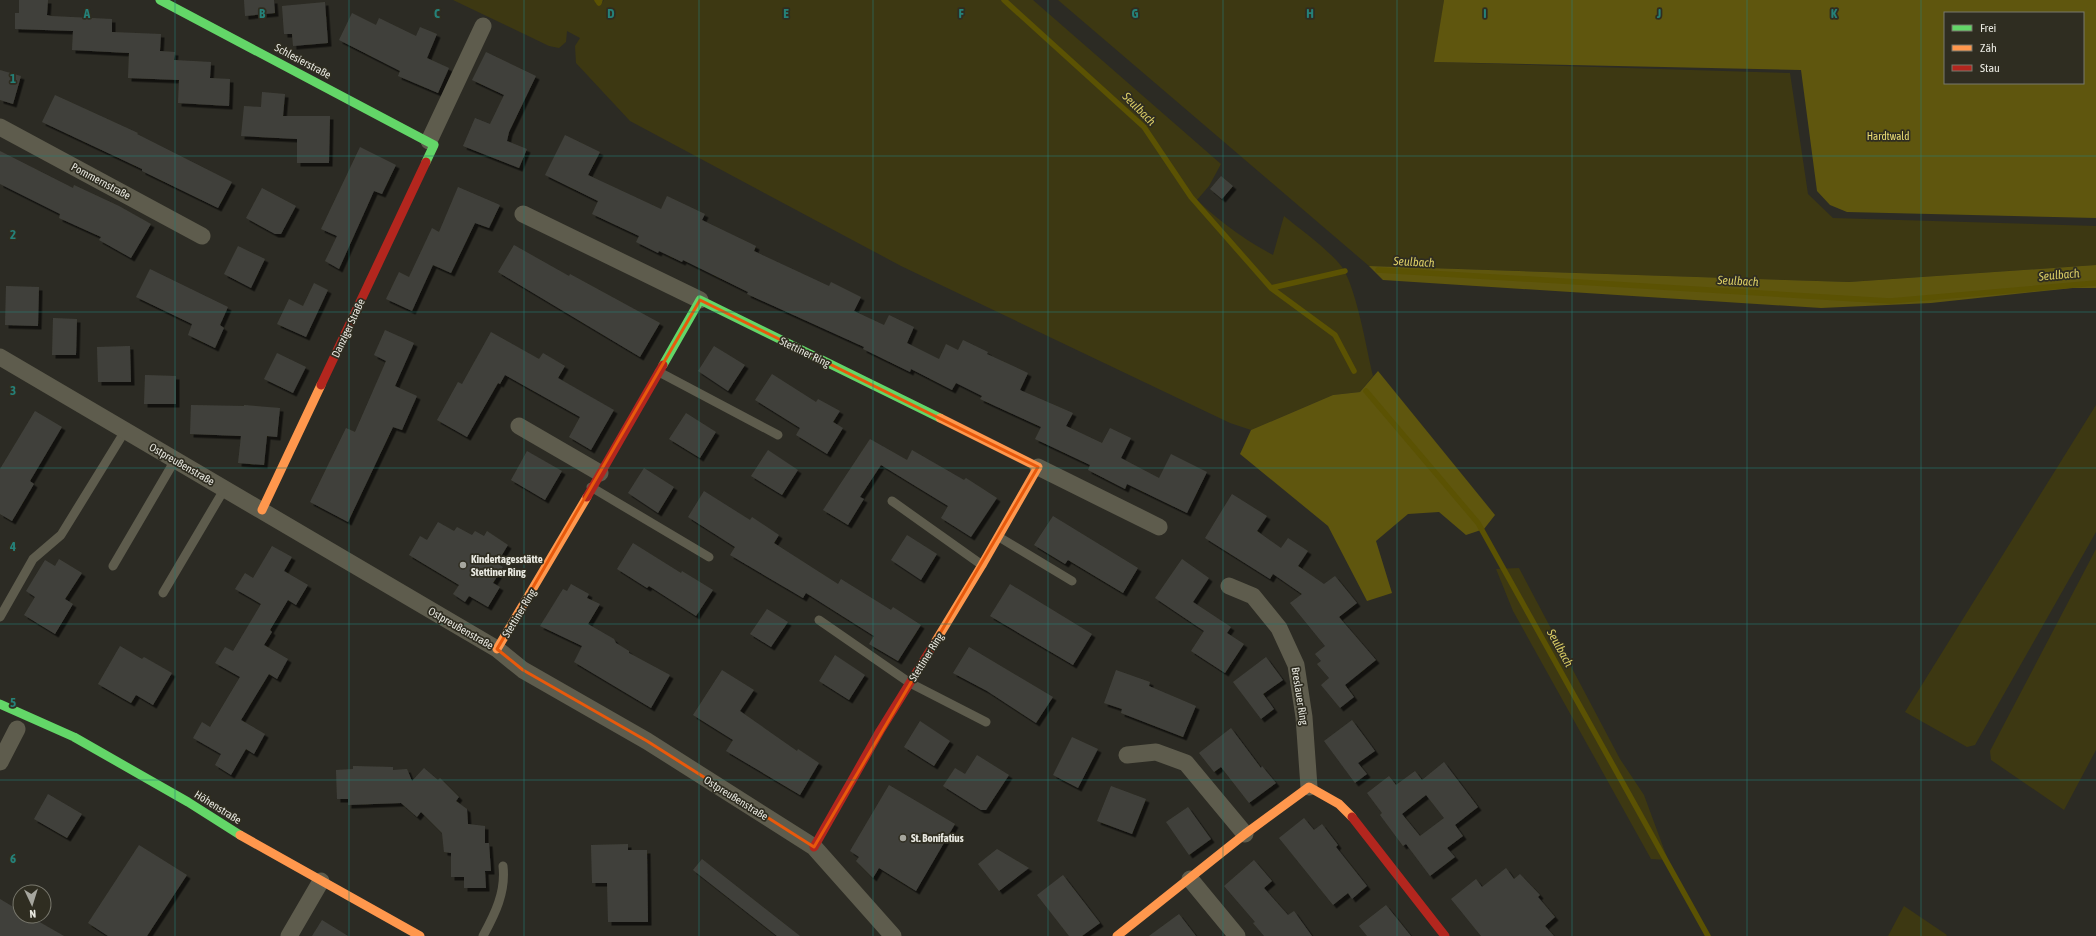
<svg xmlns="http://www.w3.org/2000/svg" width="2096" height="936" font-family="'Asap Condensed',sans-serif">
  <defs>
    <filter id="shadow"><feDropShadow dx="3.5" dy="3.5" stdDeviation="0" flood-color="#0009"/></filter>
  </defs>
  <rect width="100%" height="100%" fill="#2c2b24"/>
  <path fill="#3d3812" d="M 453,0 L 598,0 L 596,3 L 601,4 L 604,0 L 1033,0 L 1221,164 L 1209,186 L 1197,200 C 1223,224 1242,238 1273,255 L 1284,216 C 1301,230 1329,250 1342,267 C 1357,290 1366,347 1373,376 L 1360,392 L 1333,395 L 1251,430 L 1230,423 L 901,266 L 630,121 L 576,63 L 575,46 L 580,38 L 567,31 L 566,42 L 559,48 L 549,46 Z
    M 1058,0 L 1444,0 L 1435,62 L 1790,73 L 1808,194 L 1833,218 L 2096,226 L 2096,265 L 1849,282 L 1369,266 Z
    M 2096,405 L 2096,532 L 1975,745 L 1967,747 L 1905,712 Z
    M 2096,549 L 2096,750 L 2064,810 L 1991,760 L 1990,751 Z
    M 1519,568 L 1620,759 L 1644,795 L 1668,860 L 1651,859 L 1513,611 L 1496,569 Z
    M 1904,906 L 1947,935 L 1946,936 L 1888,936 Z"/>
  <path fill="#5f560e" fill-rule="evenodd" d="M 1444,0 L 2096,0 L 2096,218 L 1847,212 L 1830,205 L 1817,191 L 1801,70 L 1434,62 ZM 1945,13 L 2083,13 L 2083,83 L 1945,83 Z
    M 2096,265 L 2096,288 L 2073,288 L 1931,303 L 1821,308 L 1383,280 L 1369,266 L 1849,282 Z
    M 1378,371 L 1495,515 L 1484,529 L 1466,535 L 1439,512 L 1408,514 L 1376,541 L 1392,593 L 1367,601 L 1328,526 L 1240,454 L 1251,430 L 1333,395 L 1360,392 Z"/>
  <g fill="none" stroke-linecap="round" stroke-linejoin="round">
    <path stroke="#5b5203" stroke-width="5.5" d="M 597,0 L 599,3 L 600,0
      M 1004,0 L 1144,127 L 1191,197 L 1271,288 L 1335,335 L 1354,371
      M 1378,270 L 1890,301 L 2096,283
      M 1271,288 L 1345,271
      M 1366,391 L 1478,523 L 1708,936"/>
  </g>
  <path fill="#41413b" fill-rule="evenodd" filter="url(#shadow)" d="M 19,0 L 48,0 L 47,15 L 51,16 L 112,19 L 112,32 L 161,34 L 160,51 L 175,52 L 174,60 L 211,62 L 210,78 L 230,79 L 229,106 L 178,103 L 179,80 L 128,78 L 129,53 L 72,50 L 73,31 L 15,29 L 15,13 L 19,13 Z
    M 244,0 L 274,0 L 275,13 L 245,16 Z
    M 325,2 L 328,43 L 293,46 L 292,34 L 284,34 L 282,6 Z
    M 352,13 L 376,25 L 379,18 L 416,36 L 420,27 L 437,34 L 427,58 L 449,68 L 438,93 L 398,76 L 400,71 L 339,40 Z
    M 486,52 L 536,76 L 509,132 L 507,141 L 527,149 L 519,168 L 463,146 L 475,118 L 490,124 L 504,95 L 472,80 Z
    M 0,70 L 21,76 L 13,104 L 0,100 Z
    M 262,92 L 285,94 L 283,116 L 330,116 L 329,163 L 297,163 L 297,139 L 241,136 L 244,106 L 261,107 Z
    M 55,95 L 138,133 L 137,134 L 232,182 L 218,208 L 142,171 L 142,169 L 42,122 Z
    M 565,135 L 600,152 L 588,175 L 661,209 L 667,196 L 705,214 L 702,220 L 756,246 L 754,251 L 829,286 L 831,282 L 861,297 L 854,311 L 884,325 L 889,315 L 914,327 L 907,343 L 939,359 L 946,344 L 958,350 L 963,340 L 988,352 L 987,354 L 1028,373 L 1020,390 L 1073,413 L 1066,426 L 1102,443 L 1110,428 L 1131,438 L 1121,458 L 1159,478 L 1171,454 L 1207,472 L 1187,513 L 1127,484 L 1125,489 L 1088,470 L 1090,465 L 1035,439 L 1041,427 L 980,399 L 982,396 L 956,383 L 952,390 L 911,369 L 910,372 L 863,349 L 864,347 L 747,294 L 748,292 L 683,260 L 682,262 L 659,251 L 658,253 L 636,242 L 639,236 L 592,214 L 598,201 L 545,175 Z
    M 360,147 L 396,165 L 382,194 L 374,191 L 339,269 L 325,261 L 337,236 L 321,229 Z
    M 0,151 L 73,188 L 74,185 L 119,206 L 151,224 L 131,258 L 99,240 L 101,237 L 59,218 L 60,214 L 0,184 Z
    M 1221,176 L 1233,186 L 1222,199 L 1210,189 Z
    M 458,187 L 500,205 L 489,228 L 475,223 L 451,273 L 433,265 L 412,311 L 386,299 L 399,272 L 409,277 L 432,228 L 439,232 Z
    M 262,188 L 296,206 L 281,234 L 275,234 L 246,218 Z
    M 514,245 L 569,276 L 570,274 L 660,323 L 640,357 L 498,272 Z
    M 238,246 L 265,259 L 251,288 L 224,274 Z
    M 150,269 L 228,307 L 220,325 L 224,328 L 215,348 L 188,335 L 192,324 L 136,297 Z
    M 314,283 L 328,290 L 306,337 L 277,324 L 289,299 L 303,306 Z
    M 6,286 L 39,287 L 38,326 L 5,325 Z
    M 53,318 L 77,319 L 76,355 L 52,355 Z
    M 385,330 L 414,343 L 395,386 L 417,396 L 402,430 L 393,427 L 348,522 L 310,502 L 346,428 L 355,432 L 386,361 L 374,355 Z
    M 491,332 L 539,359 L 543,353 L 565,366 L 558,378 L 614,410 L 591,450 L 569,437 L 580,417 L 505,375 L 500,384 L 498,383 L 467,437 L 437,420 L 458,382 L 462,384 Z
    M 130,346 L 131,382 L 98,382 L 97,347 Z
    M 714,346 L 745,365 L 728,391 L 698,371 Z
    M 277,353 L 306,367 L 293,393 L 264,379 Z
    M 772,374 L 816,402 L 818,399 L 840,411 L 833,422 L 843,428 L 827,454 L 796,435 L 800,428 L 755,400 Z
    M 145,375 L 176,376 L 176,404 L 144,404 Z
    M 191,405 L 244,406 L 244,405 L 280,408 L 277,437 L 267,436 L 264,465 L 238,463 L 241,436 L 190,434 Z
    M 35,411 L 62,427 L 30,481 L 34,484 L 12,521 L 0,514 L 0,469 Z
    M 686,413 L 716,432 L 700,458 L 669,439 Z
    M 870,439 L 907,460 L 912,450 L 964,480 L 966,478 L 997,498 L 971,537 L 941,518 L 948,506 L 881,465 L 860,497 L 864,499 L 848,525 L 823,510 Z
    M 768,450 L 798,470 L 782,495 L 751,476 Z
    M 527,451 L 562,471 L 545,500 L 511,480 Z
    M 644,468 L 674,487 L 658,513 L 628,493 Z
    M 704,491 L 750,520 L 752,517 L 779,535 L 774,543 L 838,584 L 841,579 L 891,610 L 893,607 L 921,625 L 898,661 L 869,644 L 874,636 L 806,593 L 803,598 L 730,555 L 735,547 L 688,517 Z
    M 1232,494 L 1267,516 L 1257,531 L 1281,548 L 1288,538 L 1308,551 L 1298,566 L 1324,584 L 1335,576 L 1357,603 L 1339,617 L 1376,660 L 1345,685 L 1354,697 L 1340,708 L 1321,685 L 1329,678 L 1317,664 L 1321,661 L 1315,654 L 1325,646 L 1290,603 L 1302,594 L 1273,574 L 1270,579 L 1205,538 Z
    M 1053,516 L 1138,568 L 1123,593 L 1068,560 L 1065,564 L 1034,545 Z
    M 438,522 L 454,531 L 457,527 L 472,535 L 475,531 L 484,536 L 487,531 L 508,545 L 497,563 L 503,567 L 493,583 L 500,587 L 488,607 L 469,596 L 465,602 L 453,594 L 459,585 L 409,555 L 420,536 L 427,540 Z
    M 907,535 L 937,554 L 921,580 L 891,560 Z
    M 633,543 L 681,573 L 682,571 L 713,590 L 696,616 L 649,586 L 647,588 L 617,569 Z
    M 272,546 L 292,557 L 284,571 L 308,585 L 296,605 L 288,600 L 270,630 L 272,632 L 264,645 L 288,659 L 277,679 L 269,674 L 241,720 L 265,734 L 254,754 L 246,749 L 231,775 L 215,765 L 221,754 L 193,738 L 202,722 L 210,727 L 240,677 L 215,663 L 225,647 L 233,651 L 261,604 L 235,589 L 245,573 L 253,578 Z
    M 59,559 L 82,573 L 65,599 L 73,604 L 55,634 L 24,615 L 35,597 L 26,591 L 45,560 L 55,566 Z
    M 1182,559 L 1209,578 L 1193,602 L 1231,627 L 1227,633 L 1244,644 L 1225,673 L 1191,651 L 1204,631 L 1155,598 Z
    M 571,584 L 589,594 L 587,598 L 600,604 L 588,624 L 614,639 L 616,643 L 629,651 L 629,653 L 670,675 L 651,708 L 574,662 L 582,646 L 540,626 L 563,589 L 567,591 Z
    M 1010,584 L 1092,634 L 1073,665 L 990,616 Z
    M 767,609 L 788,622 L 771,647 L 750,634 Z
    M 120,646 L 142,659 L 144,657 L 172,673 L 153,705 L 136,695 L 131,703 L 98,684 Z
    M 969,647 L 1053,697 L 1036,723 L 987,691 L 953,673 Z
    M 835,655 L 865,675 L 849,700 L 819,681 Z
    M 1266,657 L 1283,680 L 1263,694 L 1274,709 L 1261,719 L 1233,682 Z
    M 722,670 L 754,690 L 740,711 L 797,751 L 798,749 L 819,763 L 800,795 L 726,751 L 733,740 L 693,715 Z
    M 1116,670 L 1150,682 L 1149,686 L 1196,706 L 1183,737 L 1121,713 L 1122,709 L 1104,703 Z
    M 1352,720 L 1375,751 L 1358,763 L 1367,774 L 1355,783 L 1324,741 Z
    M 920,721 L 950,741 L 934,766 L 904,747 Z
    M 1231,728 L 1261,768 L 1262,766 L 1276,783 L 1249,803 L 1221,767 L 1214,772 L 1199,753 Z
    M 1072,737 L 1098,749 L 1078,788 L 1053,775 Z
    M 977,755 L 1009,775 L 986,810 L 981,810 L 943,786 L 955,768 L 965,774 Z
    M 1444,762 L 1478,807 L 1455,825 L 1463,836 L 1447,848 L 1455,857 L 1430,876 L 1406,844 L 1403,846 L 1380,815 L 1382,813 L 1367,793 L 1389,776 L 1396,785 L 1415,771 L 1422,780 ZM 1426,795 L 1444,818 L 1420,836 L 1402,814 Z
    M 353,766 L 393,767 L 393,770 L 407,769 L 412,781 L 424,768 L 438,780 L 440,778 L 459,797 L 456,801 L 467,809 L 468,824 L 485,826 L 485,843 L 489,843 L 491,871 L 485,871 L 486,888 L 464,888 L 464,877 L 451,877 L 451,853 L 444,852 L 442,833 L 421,812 L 417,817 L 401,803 L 348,805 L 348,799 L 337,799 L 336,770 L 353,769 Z
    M 889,785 L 955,824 L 916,891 L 879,868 L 873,878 L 856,861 L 859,857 L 850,851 Z
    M 1111,786 L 1146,799 L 1132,834 L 1097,821 Z
    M 48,794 L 82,814 L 67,838 L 34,819 Z
    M 1188,807 L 1211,839 L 1189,855 L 1166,822 Z
    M 1304,818 L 1314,830 L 1322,824 L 1338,845 L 1336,847 L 1367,886 L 1352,899 L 1348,893 L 1333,905 L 1279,838 Z
    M 628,844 L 628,850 L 647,850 L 648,922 L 608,922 L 607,883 L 592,883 L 591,845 Z
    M 139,845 L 187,875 L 147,936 L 108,936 L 88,923 Z
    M 997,849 L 1029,868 L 999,891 L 978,864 Z
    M 702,859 L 800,936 L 777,936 L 693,870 Z
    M 1254,860 L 1272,881 L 1264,888 L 1288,915 L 1294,911 L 1312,936 L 1264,936 L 1253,923 L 1255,922 L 1224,886 Z
    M 1506,868 L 1514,879 L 1520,874 L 1540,895 L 1538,897 L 1555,917 L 1545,926 L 1554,936 L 1481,936 L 1451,899 L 1476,879 L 1482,887 Z
    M 1063,875 L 1100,923 L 1082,936 L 1069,936 L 1037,895 Z
    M 0,899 L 20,911 L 20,916 L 29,916 L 64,936 L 0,936 Z
    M 1386,905 L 1411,936 L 1367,936 L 1359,926 Z
    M 1179,914 L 1196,936 L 1149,936 Z
    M 322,920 L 348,936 L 312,936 Z"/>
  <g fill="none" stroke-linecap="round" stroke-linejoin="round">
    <path stroke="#5e5c4d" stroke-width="9" d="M 659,372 L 778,435
      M 591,487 L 709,557
      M 892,501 L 982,565
      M 999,537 L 1072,581
      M 113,566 L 175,460
      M 163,593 L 225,488
      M 0,617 L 33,559 L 61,535 L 125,431
      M 819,620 L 910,683 L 986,722
      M 483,936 C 495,914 506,892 503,866"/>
    <path stroke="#5e5c4d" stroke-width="17" d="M 0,127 L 202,236
      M 429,141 L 483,26
      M 523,214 L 700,300
      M 0,357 L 497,649 L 523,670 L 647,741 L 814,847 L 893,936
      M 519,426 L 600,473
      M 1038,467 L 1159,527
      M 1229,586 L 1253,596 L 1279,628 L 1296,665 L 1304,717 L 1309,787
      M 1127,755 L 1156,752 L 1186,763 L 1245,834
      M 0,762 L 17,729
      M 1190,879 L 1237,936
      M 289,936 L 321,881"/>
    <path stroke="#63d668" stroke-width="9" d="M 160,0 L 434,145 L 426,162
      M 663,365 L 700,300 L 940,418
      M 0,704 L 74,737 L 188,802 L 240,835"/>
    <path stroke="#ff974d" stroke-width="9" d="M 262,510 L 321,385
      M 934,644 L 982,565 L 1038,467 L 940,418
      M 497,649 L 587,497
      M 240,835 L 420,936
      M 1117,936 L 1245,834 L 1309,787 L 1339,804 L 1352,817"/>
    <path stroke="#b3261e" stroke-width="9" d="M 321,385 L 426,162
      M 587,497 L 663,365
      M 1352,817 L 1445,936
      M 814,847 L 880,731 L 934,644"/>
  </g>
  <path fill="none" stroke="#e8590c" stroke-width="3" stroke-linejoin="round" d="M 700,300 L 1038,467 L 814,847 L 647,741 L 523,670 L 497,649 Z"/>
  <path fill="none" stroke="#258179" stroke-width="1" stroke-opacity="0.55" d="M 175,0 L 175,936M 349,0 L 349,936M 524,0 L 524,936M 699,0 L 699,936M 873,0 L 873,936M 1048,0 L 1048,936M 1223,0 L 1223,936M 1397,0 L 1397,936M 1572,0 L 1572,936M 1747,0 L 1747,936M 1921,0 L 1921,936M 0,156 L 2096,156M 0,312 L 2096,312M 0,468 L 2096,468M 0,624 L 2096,624M 0,780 L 2096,780"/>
  <g fill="#a6a69e" stroke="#2f2d21" stroke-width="1.5">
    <circle cx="463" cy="565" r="4"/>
    <circle cx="903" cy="838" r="4"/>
  </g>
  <g text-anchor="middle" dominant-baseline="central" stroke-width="3.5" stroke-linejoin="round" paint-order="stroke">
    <g font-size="11" fill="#e8e8e0" stroke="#2f2d21">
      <text transform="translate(303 61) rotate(28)">Schlesierstraße</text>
      <text transform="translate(101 181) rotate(28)">Pommernstraße</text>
      <text transform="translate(348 328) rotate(-65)">Danziger Straße</text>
      <text transform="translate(805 352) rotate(26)">Stettiner Ring</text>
      <text transform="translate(182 464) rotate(30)">Ostpreußenstraße</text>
      <text transform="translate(519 613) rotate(-59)">Stettiner Ring</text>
      <text transform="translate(461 628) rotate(30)">Ostpreußenstraße</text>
      <text transform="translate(926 657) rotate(-58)">Stettiner Ring</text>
      <text transform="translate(1300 696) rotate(81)">Breslauer Ring</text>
      <text transform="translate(736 798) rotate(32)">Ostpreußenstraße</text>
      <text transform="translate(218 807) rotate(32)">Höhenstraße</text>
    </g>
    <g font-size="11" fill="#e8da73" stroke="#2f2d21">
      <text x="1888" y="136">Hardtwald</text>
    </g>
    <g font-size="11" font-weight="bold" fill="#e8e8e0" stroke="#2f2d21" text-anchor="start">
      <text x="471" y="559">Kindertagesstätte<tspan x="471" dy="13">Stettiner Ring</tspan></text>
      <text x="911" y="838">St. Bonifatius</text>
    </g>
    <g font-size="12" font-style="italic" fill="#dacc65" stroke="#2f2d21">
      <text transform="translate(1139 109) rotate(45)">Seulbach</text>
      <text transform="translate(1414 262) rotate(3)">Seulbach</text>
      <text transform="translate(2059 275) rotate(-5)">Seulbach</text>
      <text transform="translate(1738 281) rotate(3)">Seulbach</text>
      <text transform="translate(1560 648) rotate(61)">Seulbach</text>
    </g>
  </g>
  <g font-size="13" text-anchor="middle" font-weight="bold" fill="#258179" stroke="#2f2d21" stroke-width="3.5" stroke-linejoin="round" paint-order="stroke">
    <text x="87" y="18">A</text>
    <text x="262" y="18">B</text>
    <text x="437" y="18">C</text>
    <text x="611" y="18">D</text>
    <text x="786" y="18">E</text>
    <text x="961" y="18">F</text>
    <text x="1135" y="18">G</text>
    <text x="1310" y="18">H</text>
    <text x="1485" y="18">I</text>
    <text x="1659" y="18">J</text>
    <text x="1834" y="18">K</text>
    <text x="13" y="83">1</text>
    <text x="13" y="239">2</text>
    <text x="13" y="395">3</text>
    <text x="13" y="551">4</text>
    <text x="13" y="707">5</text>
    <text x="13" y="863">6</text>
  </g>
  <rect x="1944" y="12" width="140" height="72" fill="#2f2d21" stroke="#79786d"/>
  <rect x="1952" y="25" width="20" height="6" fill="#63d668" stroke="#79786d"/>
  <text x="1980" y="32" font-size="12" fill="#e8e8e0">Frei</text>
  <rect x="1952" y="45" width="20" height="6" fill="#ff974d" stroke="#79786d"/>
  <text x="1980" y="52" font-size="12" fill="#e8e8e0">Zäh</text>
  <rect x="1952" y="65" width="20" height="6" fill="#b3261e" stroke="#79786d"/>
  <text x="1980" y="72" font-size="12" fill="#e8e8e0">Stau</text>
  <g transform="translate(32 904) rotate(176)"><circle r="19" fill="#2f2d21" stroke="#79786d"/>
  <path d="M0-3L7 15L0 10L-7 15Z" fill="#a6a69e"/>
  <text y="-6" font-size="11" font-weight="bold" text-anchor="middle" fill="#e8e8e0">N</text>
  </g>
</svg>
